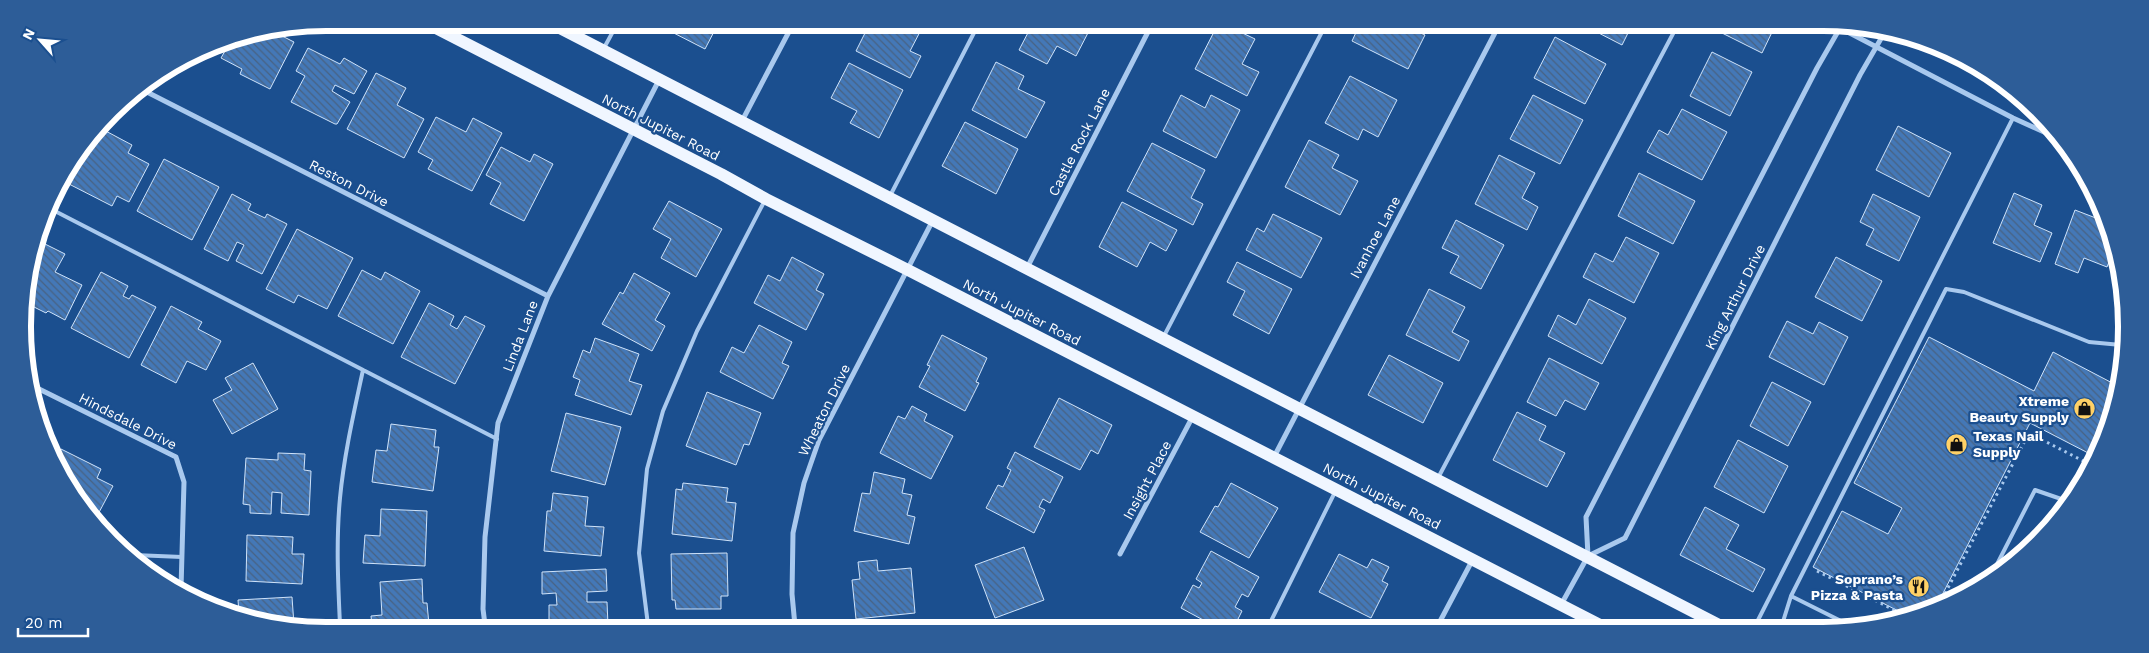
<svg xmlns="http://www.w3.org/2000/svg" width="2149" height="653" font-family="'Work Sans',sans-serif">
  <defs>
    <pattern id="building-back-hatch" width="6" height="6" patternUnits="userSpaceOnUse" patternTransform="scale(1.25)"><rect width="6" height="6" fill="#4478b7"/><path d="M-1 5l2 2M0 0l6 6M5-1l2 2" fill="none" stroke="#486282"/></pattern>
  </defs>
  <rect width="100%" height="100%" fill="#1b4f8f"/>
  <path fill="url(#building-back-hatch)" stroke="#cfe3fa" d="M 663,24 L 718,24 L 705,49 L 662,27 Z
    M 869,25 L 916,25 L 922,28 L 910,51 L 921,56 L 910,78 L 856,51 Z
    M 1032,25 L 1081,25 L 1090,29 L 1076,56 L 1057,46 L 1047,64 L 1019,50 Z
    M 1217,26 L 1228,26 L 1255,39 L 1242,64 L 1259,72 L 1247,96 L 1195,69 Z
    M 1359,26 L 1408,27 L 1425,35 L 1408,69 L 1352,41 Z
    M 1587,27 L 1631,27 L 1622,45 Z
    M 1712,28 L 1774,28 L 1762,53 Z
    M 285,31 L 282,36 L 294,42 L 270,89 L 240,74 L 242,69 L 221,58 L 230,42 Z
    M 1555,37 L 1606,64 L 1585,104 L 1534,78 Z
    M 308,48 L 340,64 L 344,58 L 367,71 L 354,94 L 335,85 L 332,91 L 350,102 L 337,124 L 335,124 L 291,102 L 305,76 L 296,71 Z
    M 1712,52 L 1752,72 L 1730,116 L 1690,96 Z
    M 996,62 L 1024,76 L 1018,89 L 1045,102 L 1026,138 L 972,110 Z
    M 849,63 L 903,90 L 879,138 L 850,123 L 857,111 L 831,98 Z
    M 376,73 L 406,88 L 397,105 L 424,119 L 404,158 L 347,129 Z
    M 1350,76 L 1397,100 L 1378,137 L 1363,129 L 1358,140 L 1325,123 Z
    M 1181,95 L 1205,108 L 1211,95 L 1240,110 L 1216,158 L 1163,131 Z
    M 1533,95 L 1583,120 L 1560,164 L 1510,139 Z
    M 1682,109 L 1727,132 L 1702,180 L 1647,152 L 1659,130 L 1668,135 Z
    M 436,117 L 466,132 L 473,118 L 502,133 L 472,191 L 428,169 L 433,160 L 418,152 Z
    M 965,122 L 1018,149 L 996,194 L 942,166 Z
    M 1898,126 L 1951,153 L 1929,197 L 1876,170 Z
    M 102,129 L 132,145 L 128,153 L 149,164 L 129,202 L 117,196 L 112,206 L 67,183 L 79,159 Z
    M 1309,140 L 1339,155 L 1332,168 L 1358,181 L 1340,215 L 1285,187 Z
    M 1152,143 L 1205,170 L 1191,198 L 1203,204 L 1193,225 L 1127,191 Z
    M 501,147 L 530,162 L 534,154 L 553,164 L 524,221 L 490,204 L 501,183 L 486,175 Z
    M 1499,155 L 1535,173 L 1522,198 L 1538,207 L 1527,230 L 1475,204 Z
    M 164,159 L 219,187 L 192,240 L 137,211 Z
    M 1639,173 L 1695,201 L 1673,244 L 1618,216 Z
    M 2014,193 L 2042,205 L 2034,225 L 2052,233 L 2040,262 L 1993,243 Z
    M 232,194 L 251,204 L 248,210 L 265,218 L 267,214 L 287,224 L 262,274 L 236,261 L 244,245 L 237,242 L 228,261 L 204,249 Z
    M 1873,194 L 1920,217 L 1899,261 L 1866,245 L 1874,229 L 1860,222 Z
    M 669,201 L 722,229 L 696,277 L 661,258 L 671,239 L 653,229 Z
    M 1122,202 L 1177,230 L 1166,251 L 1150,242 L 1137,267 L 1099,247 Z
    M 2075,210 L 2101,220 L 2114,250 L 2107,267 L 2084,258 L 2078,273 L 2055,264 Z
    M 1273,214 L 1322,238 L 1301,278 L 1246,250 L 1257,228 L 1264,232 Z
    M 1456,220 L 1504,245 L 1481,289 L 1450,273 L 1459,256 L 1442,248 Z
    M 297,229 L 353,258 L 327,309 L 298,295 L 294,303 L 266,289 Z
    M 1626,237 L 1659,253 L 1634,303 L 1583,277 L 1595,253 L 1613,262 Z
    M 39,241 L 65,254 L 55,272 L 82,285 L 65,320 L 48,311 L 46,313 L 26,303 L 25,287 Z
    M 792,257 L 824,274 L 816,290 L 824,294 L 806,330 L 754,303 L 768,275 L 780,281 Z
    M 1836,257 L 1882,281 L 1862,321 L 1815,297 Z
    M 1237,262 L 1292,289 L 1269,334 L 1233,315 L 1245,291 L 1227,282 Z
    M 362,270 L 381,280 L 385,272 L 420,291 L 393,344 L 338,316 Z
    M 101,272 L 128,286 L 123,296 L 129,299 L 132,295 L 156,307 L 129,358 L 71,328 Z
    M 634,273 L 670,293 L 655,320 L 665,326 L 652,351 L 602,324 L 620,292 L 623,294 Z
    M 1429,289 L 1465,307 L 1452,332 L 1469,341 L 1459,361 L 1406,335 Z
    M 1589,299 L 1626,318 L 1602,364 L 1548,336 L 1558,315 L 1576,325 Z
    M 429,303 L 454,316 L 450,325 L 457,329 L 465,316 L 485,326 L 455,384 L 401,357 Z
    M 171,306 L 202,322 L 198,329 L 221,341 L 206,370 L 187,361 L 176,383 L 141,365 Z
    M 1787,321 L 1813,334 L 1819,322 L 1848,337 L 1824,385 L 1769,357 Z
    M 759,325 L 792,342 L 782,363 L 789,366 L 773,399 L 720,372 L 732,347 L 744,353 Z
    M 942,335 L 987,358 L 976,382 L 979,383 L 965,411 L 919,387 L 930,366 L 927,365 Z
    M 1929,337 L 2034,391 L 2053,352 L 2120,387 L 2094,456 L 2030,423 L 1937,605 L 1906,615 L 1813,567 L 1842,511 L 1888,534 L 1902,508 L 1854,483 Z
    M 595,338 L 639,354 L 629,381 L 642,385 L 631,415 L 575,395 L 580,380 L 573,377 L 583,350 L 590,353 Z
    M 1389,355 L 1443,383 L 1423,423 L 1368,395 Z
    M 1549,358 L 1599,383 L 1585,410 L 1565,400 L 1556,416 L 1527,402 Z
    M 253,363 L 278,409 L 232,434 L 213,400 L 232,390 L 225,378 Z
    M 1772,382 L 1811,402 L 1788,446 L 1750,426 Z
    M 707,392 L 761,413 L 749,445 L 744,444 L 736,465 L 686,446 Z
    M 1059,398 L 1112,425 L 1098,454 L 1091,450 L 1080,470 L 1034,447 Z
    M 912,406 L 927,414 L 924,421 L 953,436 L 931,479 L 880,453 L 898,416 L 905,419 Z
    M 1517,412 L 1546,426 L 1539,440 L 1565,453 L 1547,487 L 1493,460 Z
    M 566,413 L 621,427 L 605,485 L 551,471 Z
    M 391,424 L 436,430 L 434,447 L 439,447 L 433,491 L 372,482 L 376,450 L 387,451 Z
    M 1738,440 L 1788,466 L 1764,513 L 1714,487 Z
    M 61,449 L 101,469 L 97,478 L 113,486 L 96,518 L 74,496 L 57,458 Z
    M 1015,452 L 1063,477 L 1050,503 L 1043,499 L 1039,507 L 1045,510 L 1034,533 L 986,508 L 998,485 L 1003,487 L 1011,470 L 1007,468 Z
    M 278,453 L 305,454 L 304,470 L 311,471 L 309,515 L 281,513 L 282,493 L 272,492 L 271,514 L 250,513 L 250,505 L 243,504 L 246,458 L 278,460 Z
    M 874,472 L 905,479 L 902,493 L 912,495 L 907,515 L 915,517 L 909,544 L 854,531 L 862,493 L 870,494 Z
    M 683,483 L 728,488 L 726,502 L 736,503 L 732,541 L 672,534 L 676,489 L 682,490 Z
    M 1231,483 L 1278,508 L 1249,558 L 1200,532 L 1215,506 L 1218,507 Z
    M 553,493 L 588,497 L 585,526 L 604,527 L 601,556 L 544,551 L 547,511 L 551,511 Z
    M 1705,507 L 1739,525 L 1726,549 L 1765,569 L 1753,592 L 1680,555 Z
    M 381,509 L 427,511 L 425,566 L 363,563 L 365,535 L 380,536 Z
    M 247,535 L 293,537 L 292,554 L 304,554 L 302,584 L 246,581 Z
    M 1024,547 L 1044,600 L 995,618 L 975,565 Z
    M 1211,551 L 1259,577 L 1248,597 L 1242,594 L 1235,607 L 1242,611 L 1234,627 L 1216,627 L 1181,608 L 1193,585 L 1199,588 L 1202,583 L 1196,579 Z
    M 727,553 L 728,596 L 721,596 L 721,609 L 676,609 L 675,600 L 672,600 L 671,554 Z
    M 1339,554 L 1367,568 L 1372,559 L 1389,567 L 1382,581 L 1388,584 L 1371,618 L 1319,592 Z
    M 877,560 L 878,571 L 911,568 L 915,613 L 856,619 L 852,580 L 860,579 L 858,562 Z
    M 606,569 L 607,591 L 587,592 L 587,602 L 607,602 L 608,625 L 549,625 L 549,605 L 557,605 L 556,593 L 542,594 L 542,572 Z
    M 422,579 L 423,603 L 427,603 L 429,625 L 372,625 L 371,616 L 382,615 L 380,582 Z
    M 292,597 L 294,625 L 267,625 L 239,613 L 238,600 Z
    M 1049,620 L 1061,626 L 1046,626 Z"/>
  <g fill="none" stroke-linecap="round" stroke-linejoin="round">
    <path stroke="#a9c9ee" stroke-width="3" stroke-dasharray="2.5 4" stroke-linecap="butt" d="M 1817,571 L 1904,615
      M 1939,605 L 2029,433 L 2091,465"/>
    <path stroke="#a9c9ee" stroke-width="4" d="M 604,48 L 617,24
      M 890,196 L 978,25
      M 49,208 L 497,439
      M 1164,336 L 1325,26
      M 1438,478 L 1676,28
      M 134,555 L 182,557
      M 1991,576 L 2035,490 L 2067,501
      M 1791,596 L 1855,628
      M 340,625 C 338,583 336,540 340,498 C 344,455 354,412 363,370
      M 648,625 L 639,553 L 647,469 L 663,411 L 697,331 L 764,202
      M 1268,627 L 1335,492
      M 1754,628 L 2013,118
      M 1781,628 L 1791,596 L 1946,289 L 1964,292 L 2089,342 L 2121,345"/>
    <path stroke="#a9c9ee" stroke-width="5" d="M 1840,28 L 2013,118 L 2055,137
      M 141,89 L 548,296
      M 742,121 L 793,24
      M 1027,268 L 1151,26
      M 31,385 L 176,457 L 184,482 L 181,589
      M 1274,457 L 1498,27
      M 1120,554 L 1193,416
      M 1588,556 L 1625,538 L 1860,75 L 1886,30
      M 1562,603 L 1588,556 L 1586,517 L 1817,68 L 1840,28
      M 485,625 L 483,609 L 485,537 L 498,423 L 548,296 L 659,80
      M 795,626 L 792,594 L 793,533 L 804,483 L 819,440 L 933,220
      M 1437,627 L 1473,559"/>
    <path stroke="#f0f6ff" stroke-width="12" d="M 426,23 L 721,174 L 766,199 L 908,270 L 1604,627
      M 550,23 L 1725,628"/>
  </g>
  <defs>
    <symbol id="shop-disc" viewBox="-11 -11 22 22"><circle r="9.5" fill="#ffd166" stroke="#1b4f8f"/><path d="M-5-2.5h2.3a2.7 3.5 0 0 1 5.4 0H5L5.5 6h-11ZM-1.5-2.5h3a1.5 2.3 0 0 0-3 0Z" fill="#111"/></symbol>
    <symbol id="restaurant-disc" viewBox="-11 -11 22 22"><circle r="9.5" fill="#ffd166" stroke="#1b4f8f"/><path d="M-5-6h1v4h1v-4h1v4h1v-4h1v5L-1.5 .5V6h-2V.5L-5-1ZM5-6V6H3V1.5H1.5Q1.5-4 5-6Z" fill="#111"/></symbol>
  </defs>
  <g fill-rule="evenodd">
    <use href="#shop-disc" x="2072" y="396" width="25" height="25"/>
    <use href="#shop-disc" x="1944" y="432" width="25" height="25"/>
    <use href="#restaurant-disc" x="1906" y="574" width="25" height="25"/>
  </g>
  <g text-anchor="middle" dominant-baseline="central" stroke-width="4.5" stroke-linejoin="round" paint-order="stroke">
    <g font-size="14" fill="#fff" stroke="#1b4f8f">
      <text transform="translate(661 127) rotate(27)">North Jupiter Road</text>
      <text transform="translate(1079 142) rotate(-63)">Castle Rock Lane</text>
      <text transform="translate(349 183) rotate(27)">Reston Drive</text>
      <text transform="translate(1375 237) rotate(-62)">Ivanhoe Lane</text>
      <text transform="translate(1735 297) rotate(-63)">King Arthur Drive</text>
      <text transform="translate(1022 312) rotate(27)">North Jupiter Road</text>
      <text transform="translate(520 336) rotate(-69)">Linda Lane</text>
      <text transform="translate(824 410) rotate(-64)">Wheaton Drive</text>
      <text transform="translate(128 421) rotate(27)">Hindsdale Drive</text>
      <text transform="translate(1147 480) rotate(-62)">Insight Place</text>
      <text transform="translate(1382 496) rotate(27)">North Jupiter Road</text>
    </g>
    <g font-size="14" font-weight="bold" fill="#fff" stroke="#1b4f8f" text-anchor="end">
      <text x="2069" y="401">Xtreme<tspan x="2069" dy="16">Beauty Supply</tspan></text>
      <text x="1973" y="436" text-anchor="start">Texas Nail<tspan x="1973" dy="16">Supply</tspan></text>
      <text x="1903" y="579">Soprano’s<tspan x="1903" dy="16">Pizza &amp; Pasta</tspan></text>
    </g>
  </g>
  <path d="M0 0H2149V653H0ZM326 31H1823A295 295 0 0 1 2118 326V327A295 295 0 0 1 1823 622H326A295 295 0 0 1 31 327V326A295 295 0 0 1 326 31Z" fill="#2d5d98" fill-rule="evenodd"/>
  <path fill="none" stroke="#fff" stroke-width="6" d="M326 31H1823A295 295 0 0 1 2118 326V327A295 295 0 0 1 1823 622H326A295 295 0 0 1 31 327V326A295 295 0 0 1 326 31Z"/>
  <g transform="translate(40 40) rotate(297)" stroke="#1b4f8f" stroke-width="4" paint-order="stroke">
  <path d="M0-4L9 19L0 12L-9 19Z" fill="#ffffff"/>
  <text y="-8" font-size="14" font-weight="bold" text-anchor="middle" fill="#ffffff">N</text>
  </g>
  <path d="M18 628v8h70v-8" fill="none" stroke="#ffffff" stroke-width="2.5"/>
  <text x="25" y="628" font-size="15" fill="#ffffff" stroke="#1b4f8f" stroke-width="4" paint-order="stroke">20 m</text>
</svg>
